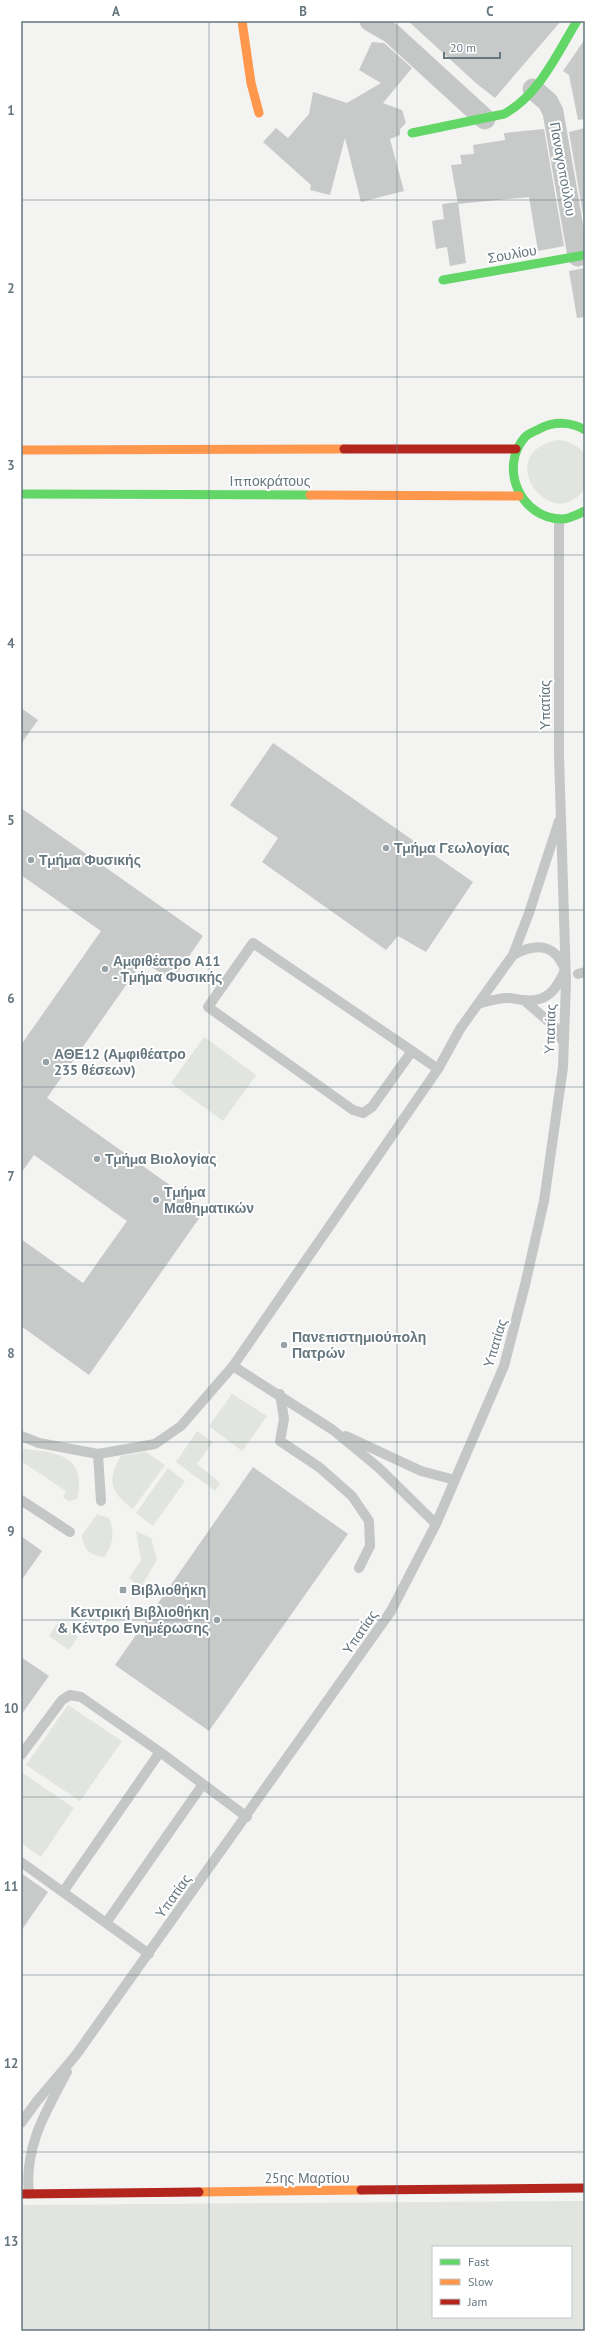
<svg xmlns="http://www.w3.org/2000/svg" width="606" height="2352" font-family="'PT Sans',sans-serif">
  <rect width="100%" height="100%" fill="#f3f3f1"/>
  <path fill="#e1e4df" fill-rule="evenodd" d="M 557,440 C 570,441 577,445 585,454 L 585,488 C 553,537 490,455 557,440 Z
    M 204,1037 L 256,1075 L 223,1121 L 171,1083 Z
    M 232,1394 L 267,1416 L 242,1451 L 209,1426 Z
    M 197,1431 L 213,1442 L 197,1464 L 220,1483 L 215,1491 L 176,1462 Z
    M 25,1449 C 59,1453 87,1456 77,1499 L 69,1501 L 63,1497 L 66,1491 L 21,1461 L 21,1450 Z
    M 146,1452 L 165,1465 L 133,1509 C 111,1493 106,1481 121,1456 Z
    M 168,1468 L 185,1481 L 153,1526 L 136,1513 Z
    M 97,1514 L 109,1518 C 115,1532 113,1546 104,1557 C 90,1556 83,1549 82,1535 Z
    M 136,1531 L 151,1538 L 157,1560 L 141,1587 L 129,1578 L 141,1560 Z
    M 58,1622 L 78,1637 L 69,1650 L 49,1636 Z
    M 68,1705 L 122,1741 L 80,1801 L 26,1765 Z
    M 21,1772 L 74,1808 L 41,1857 L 21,1843 Z
    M 585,2201 L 585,2331 L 21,2331 L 21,2205 ZM 433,2247 L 571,2247 L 571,2317 L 433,2317 Z"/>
  <path fill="#c8caca" d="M 408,21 L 561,21 L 495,98 L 477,84 Z
    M 585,39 L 585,119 L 578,120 L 569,75 L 563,71 Z
    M 372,42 L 384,43 L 412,68 L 383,103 L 402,110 L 406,123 L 400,129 L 400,135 L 390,139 L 404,191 L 361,202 L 345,138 L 330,195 L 310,190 L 311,185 L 263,142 L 276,128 L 288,138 L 309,114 L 313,92 L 347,103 L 381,83 L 359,70 Z
    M 585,128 L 585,226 L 569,132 Z
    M 544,129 L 564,246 L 538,251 L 529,197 L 458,204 L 451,165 L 462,164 L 460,155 L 474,154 L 473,145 L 505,140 L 504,133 Z
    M 458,202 L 466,263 L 450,266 L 447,247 L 436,249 L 432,221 L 444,219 L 442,204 Z
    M 585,268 L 585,317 L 577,318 L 569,271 Z
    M 21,708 L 38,720 L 21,744 Z
    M 273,743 L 473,882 L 426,952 L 398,936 L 386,950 L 262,862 L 278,838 L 230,805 Z
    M 21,808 L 203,936 L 172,981 L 143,961 L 47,1098 L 205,1210 L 89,1375 L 21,1326 L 21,1239 L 83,1283 L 127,1221 L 34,1155 L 21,1173 L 21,1045 L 101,931 L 21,875 Z
    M 253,1467 L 348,1534 L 209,1731 L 115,1665 Z
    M 21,1536 L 42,1551 L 21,1581 Z
    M 21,1657 L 49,1676 L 21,1715 Z
    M 21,1873 L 48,1892 L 21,1931 Z"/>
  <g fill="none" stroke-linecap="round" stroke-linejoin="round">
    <path stroke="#c5c7c7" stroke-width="10" d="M 578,974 L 585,972
      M 525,1001 L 555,1027 L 563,1042
      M 478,1004 C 488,1001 497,998 508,998 C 514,998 519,1000 524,1000 C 547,1003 557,989 565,970 C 555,943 536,943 513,955
      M 412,1051 L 372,1107 L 363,1113 L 353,1110 L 208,1007 L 253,943 L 412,1051 L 438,1069
      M 233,1366 L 333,1430 L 379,1468 L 436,1524
      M 280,1394 L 284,1419 L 280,1441 L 319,1467 L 352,1496 L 369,1521 L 370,1546 L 359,1568
      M 21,1436 L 39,1443 L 98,1454 L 155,1444 L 181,1426 L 233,1366 L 438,1069 L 460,1029 L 513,955 L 529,913 L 559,821
      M 346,1436 L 421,1471 L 455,1480
      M 98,1454 L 101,1501
      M 21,1500 L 70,1532
      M 21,1755 L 62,1700 L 70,1695 L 81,1697 L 160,1752 L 247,1817
      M 21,1862 L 106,1923
      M 63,1892 L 160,1752
      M 149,1954 L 106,1923 L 203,1784
      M 21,2123 L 37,2101 L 76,2055 L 391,1611 L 436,1524 L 504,1366 L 525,1285 L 544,1201 L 563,1067 L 566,982 L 559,756 L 559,520
      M 29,2194 C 24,2147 45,2113 67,2072"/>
    <path stroke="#c5c7c7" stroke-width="21" d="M 370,21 L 391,33 L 485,119
      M 533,89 L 548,102 L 553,112 L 578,256"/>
    <path stroke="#63d668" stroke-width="9" d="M 412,133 L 504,114 C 539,95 557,54 577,21
      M 443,280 L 585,255
      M 585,430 C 572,422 555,421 541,428 C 536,431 529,433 525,437 C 498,468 521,519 562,519 C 569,519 578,514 585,511
      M 21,494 L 310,495"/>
    <path stroke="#ff974d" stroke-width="9" d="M 242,21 L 251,83 L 259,113
      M 21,450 L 344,449
      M 310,495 L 519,496
      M 199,2192 L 361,2190"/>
    <path stroke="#b3261e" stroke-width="9" d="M 344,449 L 516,449
      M 361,2190 L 585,2188
      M 21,2194 L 199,2192"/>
  </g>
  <path fill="none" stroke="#65767f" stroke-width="1" stroke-opacity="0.55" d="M 209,21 L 209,2331M 397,21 L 397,2331M 21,200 L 585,200M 21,377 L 585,377M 21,555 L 585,555M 21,732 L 585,732M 21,910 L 585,910M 21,1087 L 585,1087M 21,1265 L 585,1265M 21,1442 L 585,1442M 21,1620 L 585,1620M 21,1797 L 585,1797M 21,1975 L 585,1975M 21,2152 L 585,2152"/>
  <g fill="#97a2a7" stroke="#fff" stroke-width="1.5">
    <circle cx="386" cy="848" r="4"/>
    <circle cx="31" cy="860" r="4"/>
    <circle cx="105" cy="969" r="4"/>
    <circle cx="46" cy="1062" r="4"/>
    <circle cx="97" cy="1159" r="4"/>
    <circle cx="156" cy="1200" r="4"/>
    <circle cx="284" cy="1345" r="4"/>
    <rect x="119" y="1586" width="8" height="8" rx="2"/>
    <circle cx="217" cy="1620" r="4"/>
  </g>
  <g text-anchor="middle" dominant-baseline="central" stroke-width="4" stroke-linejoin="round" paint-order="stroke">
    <g font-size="14" fill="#65767f" stroke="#fff">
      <text transform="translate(563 169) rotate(80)">Παναγοπούλου</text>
      <text transform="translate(512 254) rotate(-10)">Σουλίου</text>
      <text x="270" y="481">Ιπποκράτους</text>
      <text transform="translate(545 705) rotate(-90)">Υπατίας</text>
      <text transform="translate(550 1029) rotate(-88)">Υπατίας</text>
      <text transform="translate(495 1343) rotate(-73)">Υπατίας</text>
      <text transform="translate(360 1632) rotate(-55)">Υπατίας</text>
      <text transform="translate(173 1896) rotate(-54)">Υπατίας</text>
      <text x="307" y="2178">25ης Μαρτίου</text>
    </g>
    <g font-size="14" font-weight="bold" fill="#65767f" stroke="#fff" text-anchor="start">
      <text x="394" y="848">Τμήμα Γεωλογίας</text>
      <text x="39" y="860">Τμήμα Φυσικής</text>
      <text x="113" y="961">Αμφιθέατρο Α11<tspan x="113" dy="16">- Τμήμα Φυσικής</tspan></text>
      <text x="54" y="1054">ΑΘΕ12 (Αμφιθέατρο<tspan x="54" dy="16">235 θέσεων)</tspan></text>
      <text x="105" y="1159">Τμήμα Βιολογίας</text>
      <text x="164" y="1192">Τμήμα<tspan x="164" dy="16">Μαθηματικών</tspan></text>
      <text x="292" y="1337">Πανεπιστημιούπολη<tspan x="292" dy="16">Πατρών</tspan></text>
      <text x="131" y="1590">Βιβλιοθήκη</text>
      <text x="209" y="1612" text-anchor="end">Κεντρική Βιβλιοθήκη<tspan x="209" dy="16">&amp; Κέντρο Ενημέρωσης</tspan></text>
    </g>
  </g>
  <rect width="606" height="2352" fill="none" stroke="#ffffff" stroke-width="44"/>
  <rect x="432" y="2246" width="140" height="72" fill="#ffffff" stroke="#c1c8cc"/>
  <rect x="440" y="2259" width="20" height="6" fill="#63d668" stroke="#c1c8cc"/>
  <text x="468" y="2266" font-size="12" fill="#65767f">Fast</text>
  <rect x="440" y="2279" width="20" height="6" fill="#ff974d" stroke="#c1c8cc"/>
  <text x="468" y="2286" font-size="12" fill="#65767f">Slow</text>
  <rect x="440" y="2299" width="20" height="6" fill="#b3261e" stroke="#c1c8cc"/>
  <text x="468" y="2306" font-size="12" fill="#65767f">Jam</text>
  <path d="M444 52v6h56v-6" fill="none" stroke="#65767f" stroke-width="2"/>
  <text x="450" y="52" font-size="12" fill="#65767f" stroke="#ffffff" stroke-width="3" paint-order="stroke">20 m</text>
  <rect x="22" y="22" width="562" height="2308" fill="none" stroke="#65767f" stroke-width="1.5"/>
  <g font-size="13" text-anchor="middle" font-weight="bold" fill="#65767f">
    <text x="116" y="16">A</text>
    <text x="303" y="16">B</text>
    <text x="490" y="16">C</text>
    <text x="11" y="115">1</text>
    <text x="11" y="293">2</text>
    <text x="11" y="470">3</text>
    <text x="11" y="648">4</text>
    <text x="11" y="825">5</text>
    <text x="11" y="1003">6</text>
    <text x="11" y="1181">7</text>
    <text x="11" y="1358">8</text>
    <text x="11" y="1536">9</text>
    <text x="11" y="1713">10</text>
    <text x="11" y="1891">11</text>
    <text x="11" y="2068">12</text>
    <text x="11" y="2246">13</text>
  </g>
</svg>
